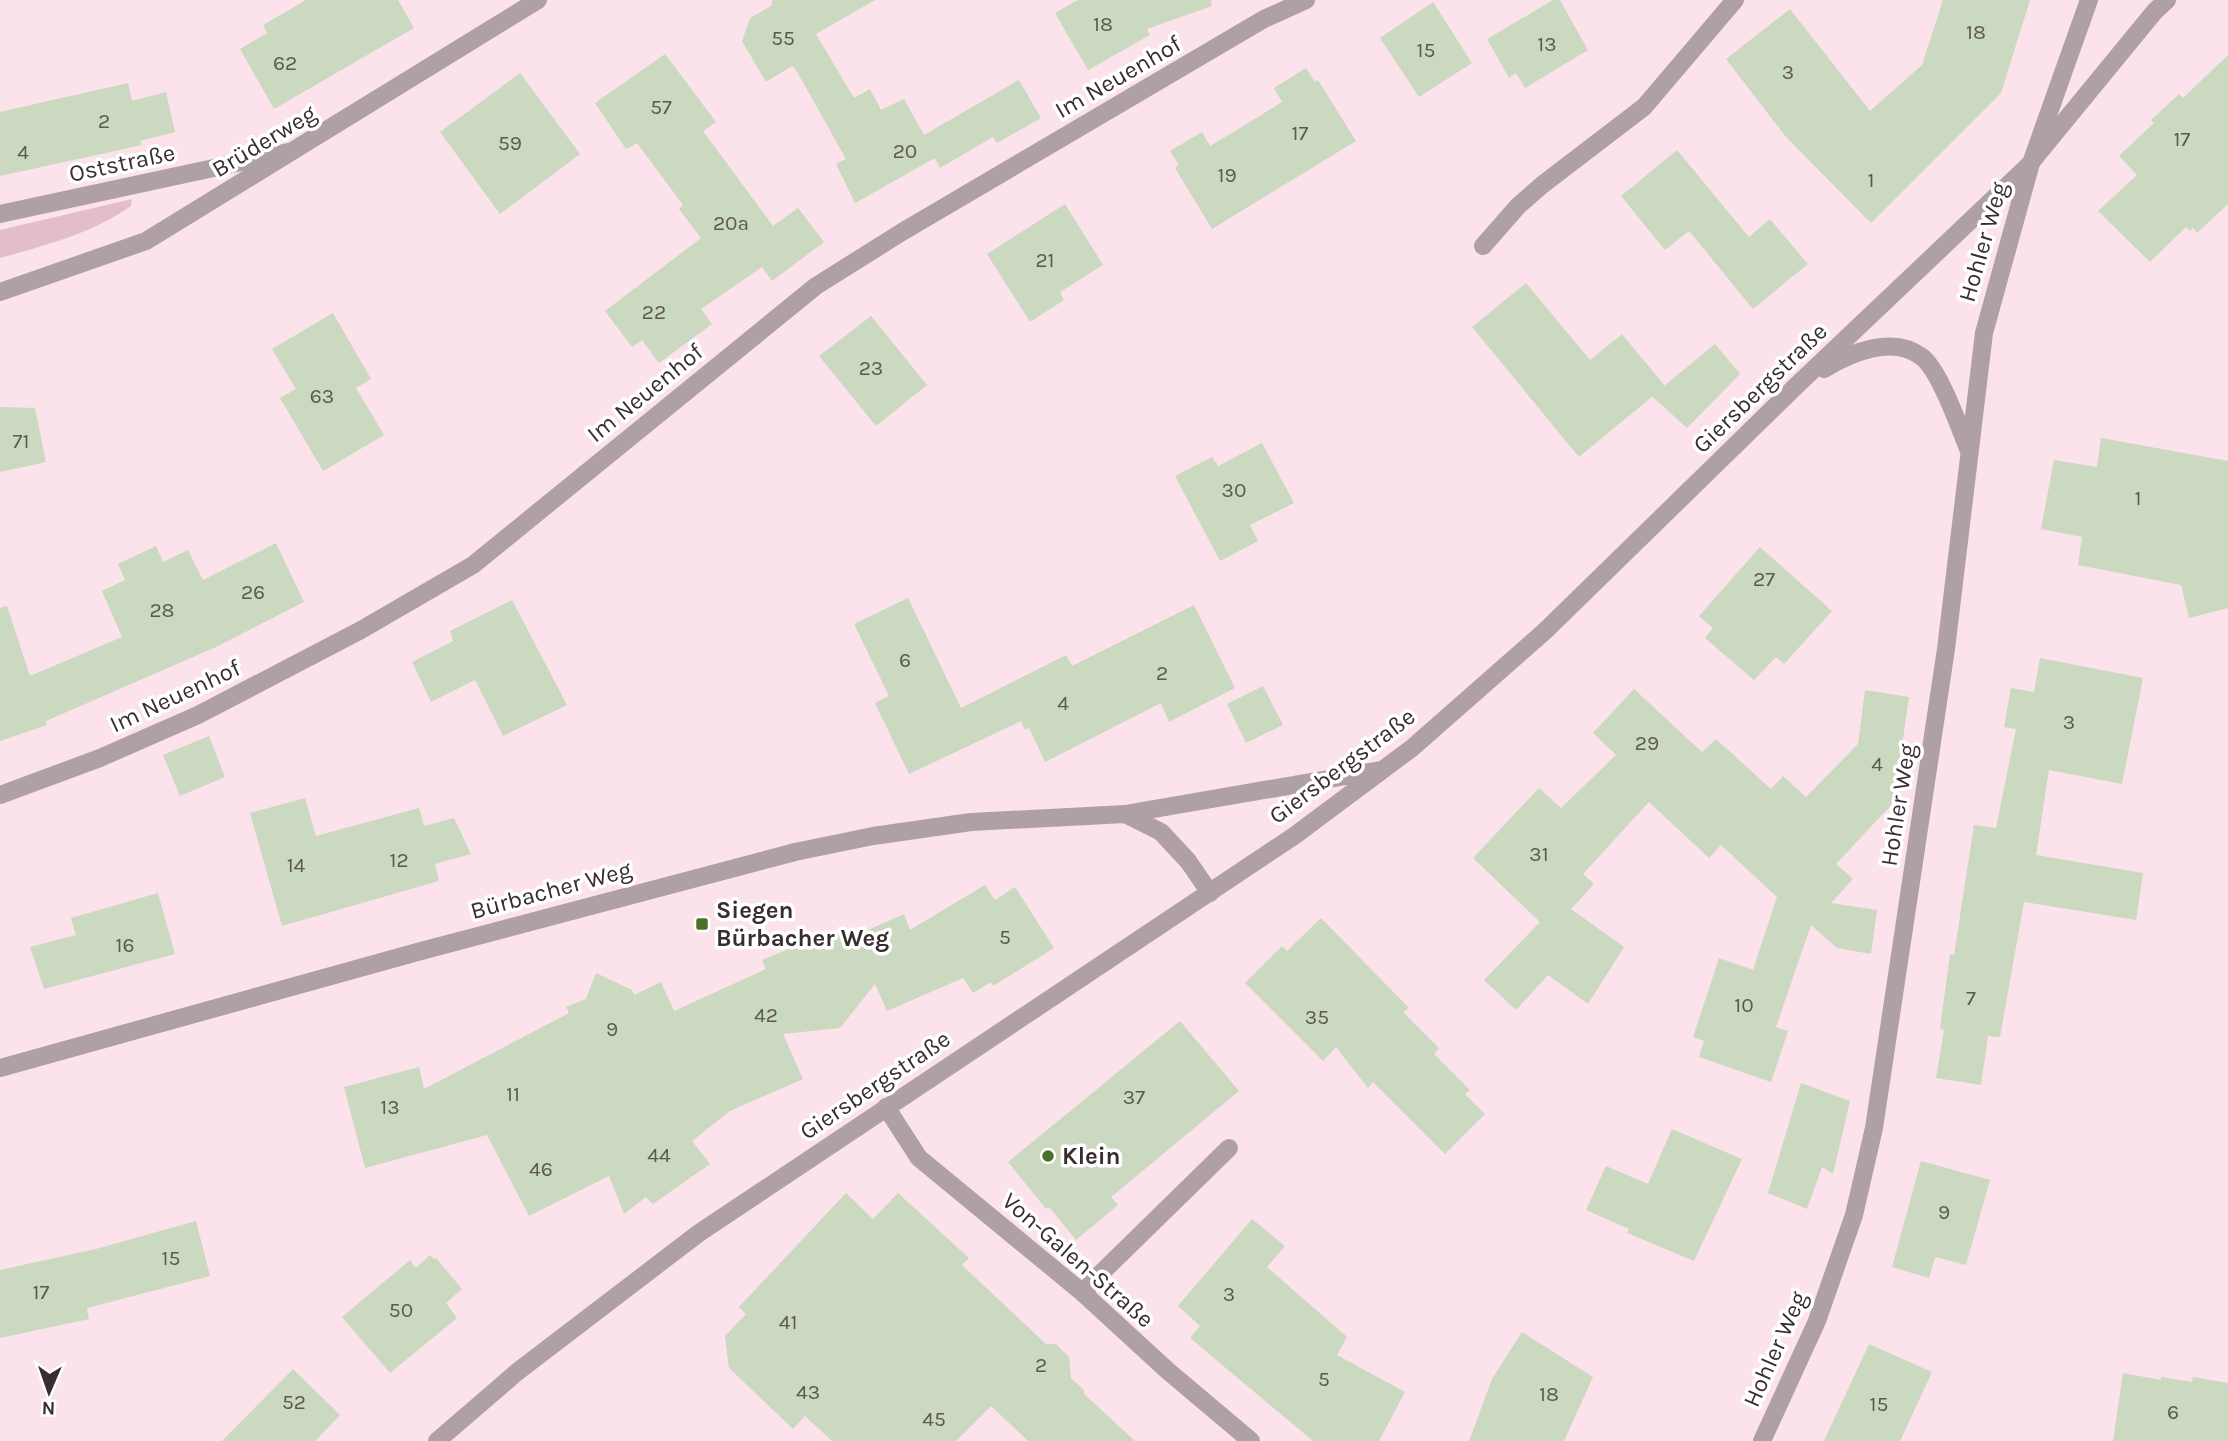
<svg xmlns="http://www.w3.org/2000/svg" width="2228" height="1441" font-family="Karla,sans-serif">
  <rect width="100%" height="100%" fill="#fce2eb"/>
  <path fill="#e4bdcb" d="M 132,199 L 131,206 C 91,234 46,245 0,258 L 0,230 Z"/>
  <path fill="#cad9bf" d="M 306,0 L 398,0 L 414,28 L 274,109 L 240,49 L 267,33 L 263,25 Z
    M 773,0 L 875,0 L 816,34 L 854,98 L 870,89 L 881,110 L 904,99 L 924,135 L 1019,80 L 1041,118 L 997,143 L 993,137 L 940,168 L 935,158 L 855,203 L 836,164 L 846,159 L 796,70 L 792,66 L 766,82 L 742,41 L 750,18 L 771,6 Z
    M 1078,0 L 1211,0 L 1212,6 L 1147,29 L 1150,35 L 1088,70 L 1055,13 Z
    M 1553,0 L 1560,0 L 1588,50 L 1525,88 L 1516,73 L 1509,78 L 1487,39 Z
    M 1943,0 L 2030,0 L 2001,93 L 1871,223 L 1786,137 L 1726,59 L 1790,9 L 1870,111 L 1922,65 Z
    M 1433,2 L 1472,63 L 1419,97 L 1380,38 Z
    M 665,54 L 716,122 L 703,131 L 773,226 L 798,208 L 824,242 L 772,281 L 762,267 L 701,309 L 712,324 L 659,363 L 642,340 L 632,347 L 605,311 L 701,238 L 679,209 L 683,205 L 637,143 L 626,149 L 595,103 Z
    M 2228,55 L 2228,204 L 2197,233 L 2193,228 L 2190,231 L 2186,227 L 2150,262 L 2098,211 L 2137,175 L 2119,156 L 2154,123 L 2151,120 L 2179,94 L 2183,98 Z
    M 1306,68 L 1315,82 L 1318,80 L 1356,141 L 1212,229 L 1175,168 L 1179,165 L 1170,151 L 1202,132 L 1210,146 L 1245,125 L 1282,102 L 1274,88 Z
    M 520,73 L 580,154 L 500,214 L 440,132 Z
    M 128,83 L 132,101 L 166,92 L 175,132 L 140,141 L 142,145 L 0,176 L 0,112 Z
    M 1677,150 L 1749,237 L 1770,219 L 1808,264 L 1753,309 L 1689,231 L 1665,250 L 1621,196 Z
    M 1065,204 L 1103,265 L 1060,292 L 1064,300 L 1030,322 L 987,254 Z
    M 1526,283 L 1590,360 L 1622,334 L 1665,386 L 1579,457 L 1472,327 Z
    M 333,313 L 371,379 L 356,388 L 384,435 L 323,471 L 280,398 L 296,389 L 272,349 Z
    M 871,316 L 927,385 L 876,426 L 819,356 Z
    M 1715,344 L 1740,374 L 1687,428 L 1652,396 Z
    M 0,407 L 35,408 L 46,462 L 0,472 Z
    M 2101,438 L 2228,461 L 2228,608 L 2189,618 L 2181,585 L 2078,565 L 2082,537 L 2041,529 L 2054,460 L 2097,467 Z
    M 1262,443 L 1294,503 L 1250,525 L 1258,541 L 1220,561 L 1175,476 L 1212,457 L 1218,466 Z
    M 276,543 L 304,602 L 216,647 L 46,721 L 47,725 L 0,741 L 0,608 L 7,606 L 30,676 L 122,637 L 102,591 L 125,580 L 118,564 L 156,546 L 163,562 L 188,550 L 203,580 Z
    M 1760,547 L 1832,611 L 1784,664 L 1776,657 L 1754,680 L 1705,638 L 1713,628 L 1699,616 Z
    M 908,598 L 961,708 L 1066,655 L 1072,666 L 1194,605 L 1235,688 L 1169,722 L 1161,703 L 1045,762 L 1029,728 L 1025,730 L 1021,721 L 909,774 L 875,703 L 889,696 L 854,624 Z
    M 512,600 L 567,705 L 503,736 L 475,680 L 431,702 L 412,662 L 453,641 L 450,631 Z
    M 2040,658 L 2143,678 L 2122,784 L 2049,770 L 2036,855 L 2143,873 L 2136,920 L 2024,902 L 2000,1037 L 1988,1036 L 1981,1085 L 1936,1078 L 1944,1030 L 1940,1029 L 1950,954 L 1954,955 L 1974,825 L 1996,828 L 2016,729 L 2004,727 L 2011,688 L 2034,692 Z
    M 1263,686 L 1283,725 L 1246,743 L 1227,704 Z
    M 1634,689 L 1702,752 L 1716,739 L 1771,789 L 1783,776 L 1806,797 L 1858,744 L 1865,690 L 1909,697 L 1894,802 L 1836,864 L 1853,879 L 1831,903 L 1877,910 L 1871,954 L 1837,948 L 1811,925 L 1776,1027 L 1788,1031 L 1771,1082 L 1699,1057 L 1704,1041 L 1693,1037 L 1719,958 L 1753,970 L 1777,897 L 1721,845 L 1709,858 L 1649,802 L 1583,874 L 1594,884 L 1571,909 L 1624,947 L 1588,1004 L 1548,975 L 1516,1010 L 1484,980 L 1540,922 L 1473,858 L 1539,788 L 1561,808 L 1616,755 L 1593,733 Z
    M 209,736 L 225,777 L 180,796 L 163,755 Z
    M 305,798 L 316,836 L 419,808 L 424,826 L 454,818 L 471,854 L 435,864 L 439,881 L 282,926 L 250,813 Z
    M 985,885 L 995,900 L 1015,887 L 1054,948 L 993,986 L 991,982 L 973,993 L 963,978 L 887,1011 L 875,984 L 840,1028 L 783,1034 L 803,1079 L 730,1111 L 692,1141 L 710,1164 L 653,1204 L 646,1197 L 624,1214 L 609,1176 L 529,1216 L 487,1135 L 365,1168 L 344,1087 L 419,1067 L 424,1089 L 569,1013 L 566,1007 L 586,999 L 596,973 L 632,990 L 634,995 L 661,982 L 674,1011 L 766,969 L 762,960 L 822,935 L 824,941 L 849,930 L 852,937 L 904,914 L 910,930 Z
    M 158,893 L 175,954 L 44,989 L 30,947 L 76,935 L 71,918 Z
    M 1321,918 L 1409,1008 L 1403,1012 L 1439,1048 L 1434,1054 L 1470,1090 L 1465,1094 L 1485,1114 L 1445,1154 L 1373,1082 L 1368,1088 L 1336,1047 L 1323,1061 L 1245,983 L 1282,946 L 1287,951 Z
    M 1180,1021 L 1239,1091 L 1111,1197 L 1118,1205 L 1076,1240 L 1049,1207 L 1046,1209 L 1008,1162 Z
    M 1801,1083 L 1850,1101 L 1833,1174 L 1822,1167 L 1807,1209 L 1768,1193 Z
    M 1672,1129 L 1742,1159 L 1694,1261 L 1627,1233 L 1629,1229 L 1586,1210 L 1606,1166 L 1648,1184 Z
    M 1921,1161 L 1990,1180 L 1966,1265 L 1935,1257 L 1929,1278 L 1892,1267 Z
    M 846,1193 L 873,1219 L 898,1193 L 969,1258 L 962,1265 L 1046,1344 L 1056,1344 L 1069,1357 L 1071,1378 L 1084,1390 L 1084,1394 L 1135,1441 L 1028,1441 L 991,1406 L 956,1441 L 832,1441 L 805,1416 L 793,1429 L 729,1368 L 725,1336 L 746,1314 L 739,1307 Z
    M 1252,1219 L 1285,1246 L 1267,1267 L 1347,1337 L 1337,1355 L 1405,1392 L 1379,1441 L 1313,1441 L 1190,1338 L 1200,1326 L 1178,1306 Z
    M 196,1221 L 210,1276 L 87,1308 L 89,1319 L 0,1338 L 0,1270 L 96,1249 Z
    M 430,1255 L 434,1259 L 436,1258 L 462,1289 L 446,1303 L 457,1318 L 390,1373 L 342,1317 L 410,1260 L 416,1268 Z
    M 1522,1332 L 1593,1377 L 1564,1441 L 1469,1441 L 1492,1379 Z
    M 1869,1344 L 1932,1372 L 1900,1441 L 1824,1441 Z
    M 293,1369 L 340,1415 L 315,1441 L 222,1441 Z
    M 2123,1373 L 2161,1380 L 2161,1377 L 2192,1382 L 2193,1377 L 2228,1383 L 2228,1441 L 2113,1441 Z"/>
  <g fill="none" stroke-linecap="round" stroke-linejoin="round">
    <path stroke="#aea0a5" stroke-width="18" d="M 1483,246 L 1518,206 L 1542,185 L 1644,107 L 1735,0
      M 1083,1293 L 1093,1281 L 1229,1148"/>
    <path stroke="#aea0a5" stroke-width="18" d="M 2032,161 L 2155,11 L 2167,0
      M 0,214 L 288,152
      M 0,795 L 100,758 L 198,715 L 361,630 L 473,565 L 816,286 L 902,232 L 1264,19 L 1306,0
      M 886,1107 L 919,1158 L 1083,1293 L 1168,1371 L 1251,1441"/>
    <path stroke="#aea0a5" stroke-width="18" d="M 0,292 L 146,241 L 538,0
      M 1824,369 C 1852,352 1893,335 1922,357 C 1940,371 1960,429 1969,451
      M 1125,814 L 1161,832 L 1188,861 L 1210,893
      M 0,1068 L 421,951 L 795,852 L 873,836 L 971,822 L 1125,814 L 1381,770
      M 437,1441 L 517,1372 L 699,1233 L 1294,836 L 1412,748 L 1545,631 L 1795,387 L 2031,163
      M 1762,1441 L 1817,1321 L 1854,1215 L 1874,1128 L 1946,649 L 1984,333 L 2031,163 L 2089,0"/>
  </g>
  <g fill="#4e712a" stroke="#fff" stroke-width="2.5">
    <rect x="695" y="917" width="14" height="14" rx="3.5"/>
    <circle cx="1048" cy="1156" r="7"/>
  </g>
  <g text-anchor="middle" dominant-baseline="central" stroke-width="7" stroke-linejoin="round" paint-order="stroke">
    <g font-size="21" fill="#5d5854">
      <text x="1103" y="24">18</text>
      <text x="1976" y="32">18</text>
      <text x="783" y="38">55</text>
      <text x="1547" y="44">13</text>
      <text x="1426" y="50">15</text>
      <text x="285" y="63">62</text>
      <text x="1788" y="72">3</text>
      <text x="661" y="107">57</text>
      <text x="104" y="121">2</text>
      <text x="1300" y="133">17</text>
      <text x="2182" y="139">17</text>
      <text x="510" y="143">59</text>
      <text x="905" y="151">20</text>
      <text x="23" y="152">4</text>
      <text x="1227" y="175">19</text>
      <text x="1871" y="180">1</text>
      <text x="731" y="223">20a</text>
      <text x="1045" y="260">21</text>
      <text x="654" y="312">22</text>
      <text x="871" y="368">23</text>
      <text x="322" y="396">63</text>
      <text x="21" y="441">71</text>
      <text x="1234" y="490">30</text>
      <text x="2138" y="498">1</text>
      <text x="1764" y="579">27</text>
      <text x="253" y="592">26</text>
      <text x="162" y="610">28</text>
      <text x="905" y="660">6</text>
      <text x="1162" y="673">2</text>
      <text x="1063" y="703">4</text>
      <text x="2069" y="722">3</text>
      <text x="1647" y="743">29</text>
      <text x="1877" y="764">4</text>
      <text x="1539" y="854">31</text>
      <text x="399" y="860">12</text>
      <text x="296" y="865">14</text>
      <text x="1005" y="937">5</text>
      <text x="125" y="945">16</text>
      <text x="1971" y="998">7</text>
      <text x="1744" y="1005">10</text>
      <text x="766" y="1015">42</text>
      <text x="1317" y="1017">35</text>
      <text x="612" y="1029">9</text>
      <text x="513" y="1094">11</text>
      <text x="1134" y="1097">37</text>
      <text x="390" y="1107">13</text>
      <text x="659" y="1155">44</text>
      <text x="541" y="1169">46</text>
      <text x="1944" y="1212">9</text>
      <text x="171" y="1258">15</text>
      <text x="41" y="1292">17</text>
      <text x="1229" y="1294">3</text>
      <text x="401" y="1310">50</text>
      <text x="788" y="1322">41</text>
      <text x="1041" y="1365">2</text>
      <text x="1324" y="1379">5</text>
      <text x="808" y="1392">43</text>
      <text x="1549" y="1394">18</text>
      <text x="294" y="1402">52</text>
      <text x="1879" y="1404">15</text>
      <text x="2173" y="1412">6</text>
      <text x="934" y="1419">45</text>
    </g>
    <g font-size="24" fill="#392d31" stroke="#fff">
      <text transform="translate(1118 77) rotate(-30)">Im Neuenhof</text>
      <text transform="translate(264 141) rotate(-31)">Brüderweg</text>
      <text transform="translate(122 163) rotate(-12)">Oststraße</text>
      <text transform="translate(1983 242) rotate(-74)">Hohler Weg</text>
      <text transform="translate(1760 388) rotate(-44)">Giersbergstraße</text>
      <text transform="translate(645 393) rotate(-39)">Im Neuenhof</text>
      <text transform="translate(175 696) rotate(-25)">Im Neuenhof</text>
      <text transform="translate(1342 766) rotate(-37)">Giersbergstraße</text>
      <text transform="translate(1898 805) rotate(-81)">Hohler Weg</text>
      <text transform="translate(551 890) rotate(-15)">Bürbacher Weg</text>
      <text transform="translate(875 1085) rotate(-34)">Giersbergstraße</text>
      <text transform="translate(1078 1260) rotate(41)">Von-Galen-Straße</text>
      <text transform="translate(1775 1349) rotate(-66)">Hohler Weg</text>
    </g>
    <g font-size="24" font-weight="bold" fill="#392d31" stroke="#fff" text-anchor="start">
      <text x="716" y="910">Siegen<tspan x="716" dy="28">Bürbacher Weg</tspan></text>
      <text x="1062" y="1156">Klein</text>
    </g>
  </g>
  <g transform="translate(49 1392) rotate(182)" stroke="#ffffff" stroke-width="5" paint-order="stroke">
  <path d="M0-5L12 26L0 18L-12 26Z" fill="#392d31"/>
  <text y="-10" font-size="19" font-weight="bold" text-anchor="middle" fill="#392d31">N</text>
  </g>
</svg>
